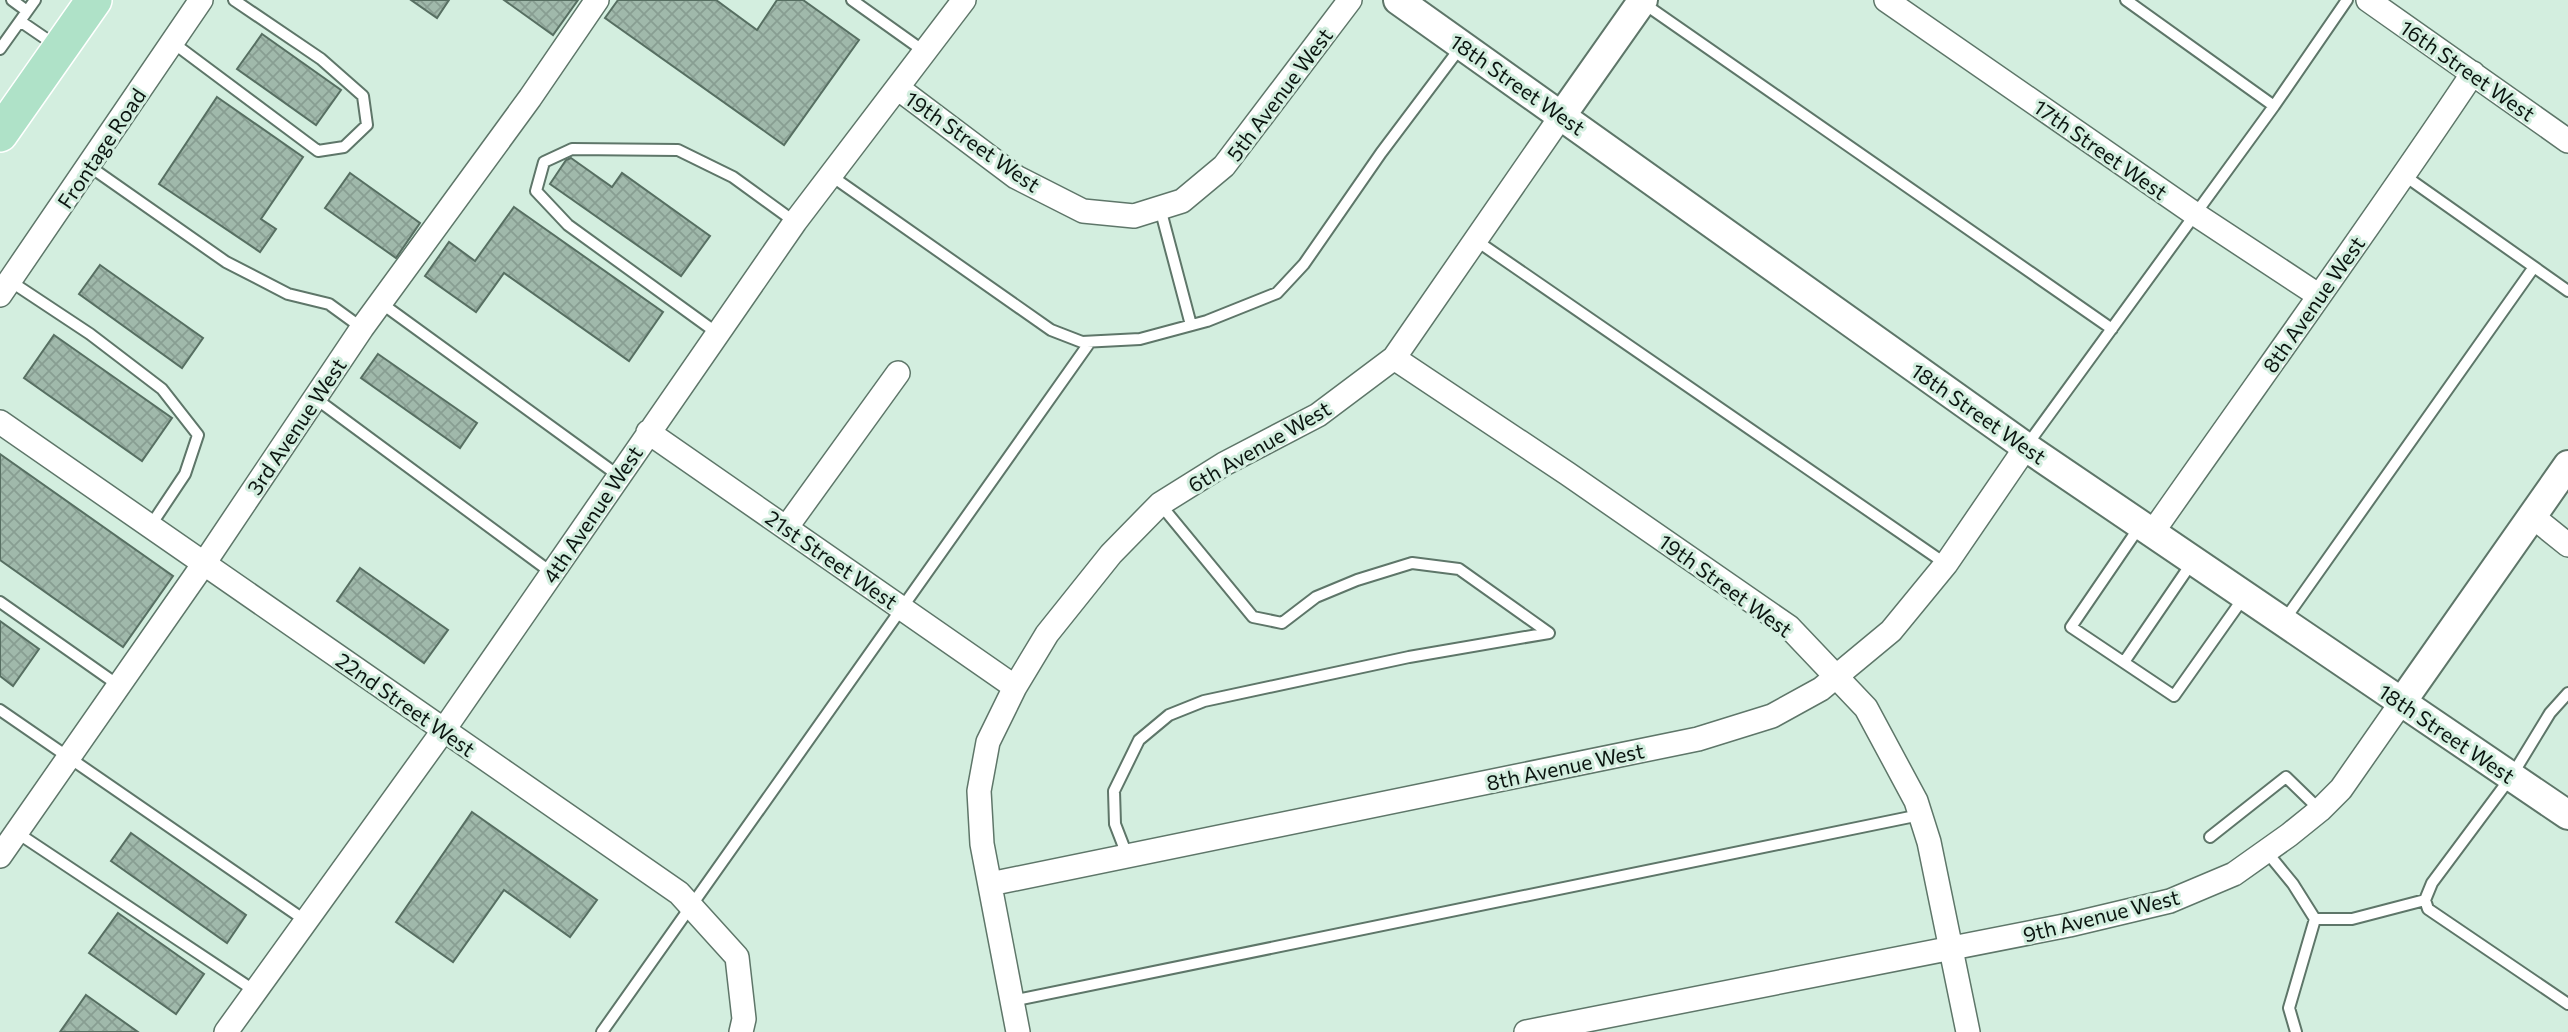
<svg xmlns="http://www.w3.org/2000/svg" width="2568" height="1032" font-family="Commissioner,sans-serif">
  <defs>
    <pattern id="building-cross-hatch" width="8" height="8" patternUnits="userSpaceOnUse" patternTransform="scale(1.75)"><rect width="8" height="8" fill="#a0b9ab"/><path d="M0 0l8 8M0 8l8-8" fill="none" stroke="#889e92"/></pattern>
  </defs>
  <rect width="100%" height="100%" fill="#d3eedf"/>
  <path fill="url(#building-cross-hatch)" stroke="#576f62" stroke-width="2" d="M 411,0 L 449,0 L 437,18 Z
    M 504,0 L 578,0 L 553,35 Z
    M 618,0 L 716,0 L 757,30 L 777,0 L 803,0 L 859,40 L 784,145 L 605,18 Z
    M 262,34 L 341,90 L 316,125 L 237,69 Z
    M 217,97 L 303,157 L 261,219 L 276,229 L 260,252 L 159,184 Z
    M 571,158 L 612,187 L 622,173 L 710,236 L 681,276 L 550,184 L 566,160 Z
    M 350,173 L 420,223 L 396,258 L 325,208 Z
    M 514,207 L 663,312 L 629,361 L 504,273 L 476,312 L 425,276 L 449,242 L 475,261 Z
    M 100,265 L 203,338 L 182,368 L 79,294 Z
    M 54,335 L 172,418 L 142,461 L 24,378 Z
    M 378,354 L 477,423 L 460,448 L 361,378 Z
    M 0,454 L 173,576 L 123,647 L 0,560 Z
    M 360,568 L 448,630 L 424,663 L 337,601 Z
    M 0,621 L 39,649 L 13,686 L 0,676 Z
    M 472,812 L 597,900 L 570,937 L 504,890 L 453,962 L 396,922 Z
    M 131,833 L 246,915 L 227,943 L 111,861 Z
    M 118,913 L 204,974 L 176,1014 L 89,953 Z
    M 86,995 L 138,1032 L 60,1032 Z"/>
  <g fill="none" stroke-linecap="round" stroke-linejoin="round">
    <defs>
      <path id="service" d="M 12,0 L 27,11
        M 852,0 L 925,52
        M 2126,0 L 2274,106
        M 1643,3 L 2112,329
        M 20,21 L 58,47
        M 172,42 L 318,151 L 344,147 L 367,125 L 363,96 L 321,59 L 234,0
        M 0,49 L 35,0
        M 89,166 L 226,262 L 288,294 L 329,304 L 362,328
        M 830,175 L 1051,330 L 1082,342 L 1140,339 L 1207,321 L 1277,293 L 1304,264 L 1381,153 L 1460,48
        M 2405,176 L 2568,291
        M 1160,208 L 1191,325
        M 1474,239 L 1946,564
        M 10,281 L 90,334 L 162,389 L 198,435 L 185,474 L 151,525
        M 381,303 L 619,476
        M 717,333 L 568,225 L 536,191 L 544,162 L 572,149 L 678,150 L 733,177 L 795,222
        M 315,398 L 552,573
        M 2027,445 L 2274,106 L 2347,0
        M 2140,526 L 2071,627 L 2174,696 L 2244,597
        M 0,602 L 118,685
        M 2283,622 L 2534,267
        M 2124,662 L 2193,561
        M 2568,693 L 2550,713 L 2511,777 L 2432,883 L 2425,900 L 2428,909 L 2568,1004
        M 0,710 L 306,921
        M 16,832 L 255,991
        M 2210,837 L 2286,777 L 2320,810
        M 2266,851 L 2293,884 L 2315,919 L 2289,1008 L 2296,1032
        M 1127,855 L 1115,824 L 1114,791 L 1139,740 L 1169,715 L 1204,701 L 1409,657 L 1549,633 L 1459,569 L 1412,563 L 1357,580 L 1316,597 L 1282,623 L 1253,617 L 1160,504
        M 2315,919 L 2352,919 L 2425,900
        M 1012,1001 L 1920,815
        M 602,1032 L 1090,342"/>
      <path id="minor" d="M 1886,0 L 2195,214 L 2318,295
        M 2368,0 L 2568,141
        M 899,89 L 1016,177 L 1083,211 L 1134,216 L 1182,201 L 1224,166 L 1350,0
        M 0,295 L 201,0
        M 1394,358 L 1568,474 L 1789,627 L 1866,708 L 1916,801 L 1929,842 L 1968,1032
        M 0,422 L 679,893 L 737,957 L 744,1019 L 741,1032
        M 648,432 L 1015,687
        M 2532,516 L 2568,545
        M 786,528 L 898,373
        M 2152,533 C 2259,380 2369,229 2473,73
        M 0,856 L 205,562 L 362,328 L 530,98 L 597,0
        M 990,884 L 1698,739 L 1772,716 L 1821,689 L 1891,631 L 1946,564 L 2026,447
        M 226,1032 L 443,731 L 795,222 L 964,0
        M 1018,1032 L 982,844 L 979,791 L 988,742 L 1015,687 L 1047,634 L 1111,554 L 1160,504 L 1224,464 L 1318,415 L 1394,358 L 1562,115
        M 1526,1032 L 2069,925 L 2170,901 L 2234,874 L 2289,835 L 2320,810 L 2341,789 L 2401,703"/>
      <path id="tertiary" d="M 1398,0 L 2026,447 L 2568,815
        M 1562,115 L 1643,0
        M 2401,703 L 2568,465"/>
      <path id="primary" d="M 0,134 L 94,0"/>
    </defs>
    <use href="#service" stroke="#5e7669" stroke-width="14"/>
    <use href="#minor" stroke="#5e7669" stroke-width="26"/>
    <use href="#tertiary" stroke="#5e7669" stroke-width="32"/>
    <use href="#primary" stroke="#fff" stroke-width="38"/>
    <use href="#service" stroke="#fff" stroke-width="10"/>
    <use href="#minor" stroke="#fff" stroke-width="23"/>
    <use href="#tertiary" stroke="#fff" stroke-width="28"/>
    <use href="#primary" stroke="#afe2c8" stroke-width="35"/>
  </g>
  <g text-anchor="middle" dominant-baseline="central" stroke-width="6" stroke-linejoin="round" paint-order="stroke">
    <g font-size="21" fill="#0b1510" stroke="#d3eedf">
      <text transform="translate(2468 70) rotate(35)">16th Street West</text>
      <text transform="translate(1518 84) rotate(35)">18th Street West</text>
      <text transform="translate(1279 94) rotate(-53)">5th Avenue West</text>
      <text transform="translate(973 141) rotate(35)">19th Street West</text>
      <text transform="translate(101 148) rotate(-56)">Frontage Road</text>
      <text transform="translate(2101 149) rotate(35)">17th Street West</text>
      <text transform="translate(2313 304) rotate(-55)">8th Avenue West</text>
      <text transform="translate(1979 413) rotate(35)">18th Street West</text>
      <text transform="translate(296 426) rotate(-56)">3rd Avenue West</text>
      <text transform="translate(1259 446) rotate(-30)">6th Avenue West</text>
      <text transform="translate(592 514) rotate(-56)">4th Avenue West</text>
      <text transform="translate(832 559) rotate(35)">21st Street West</text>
      <text transform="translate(1726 585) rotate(36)">19th Street West</text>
      <text transform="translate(406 704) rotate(35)">22nd Street West</text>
      <text transform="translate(2447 733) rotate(34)">18th Street West</text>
      <text transform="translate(1565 766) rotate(-12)">8th Avenue West</text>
      <text transform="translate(2101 915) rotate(-14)">9th Avenue West</text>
    </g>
  </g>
</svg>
